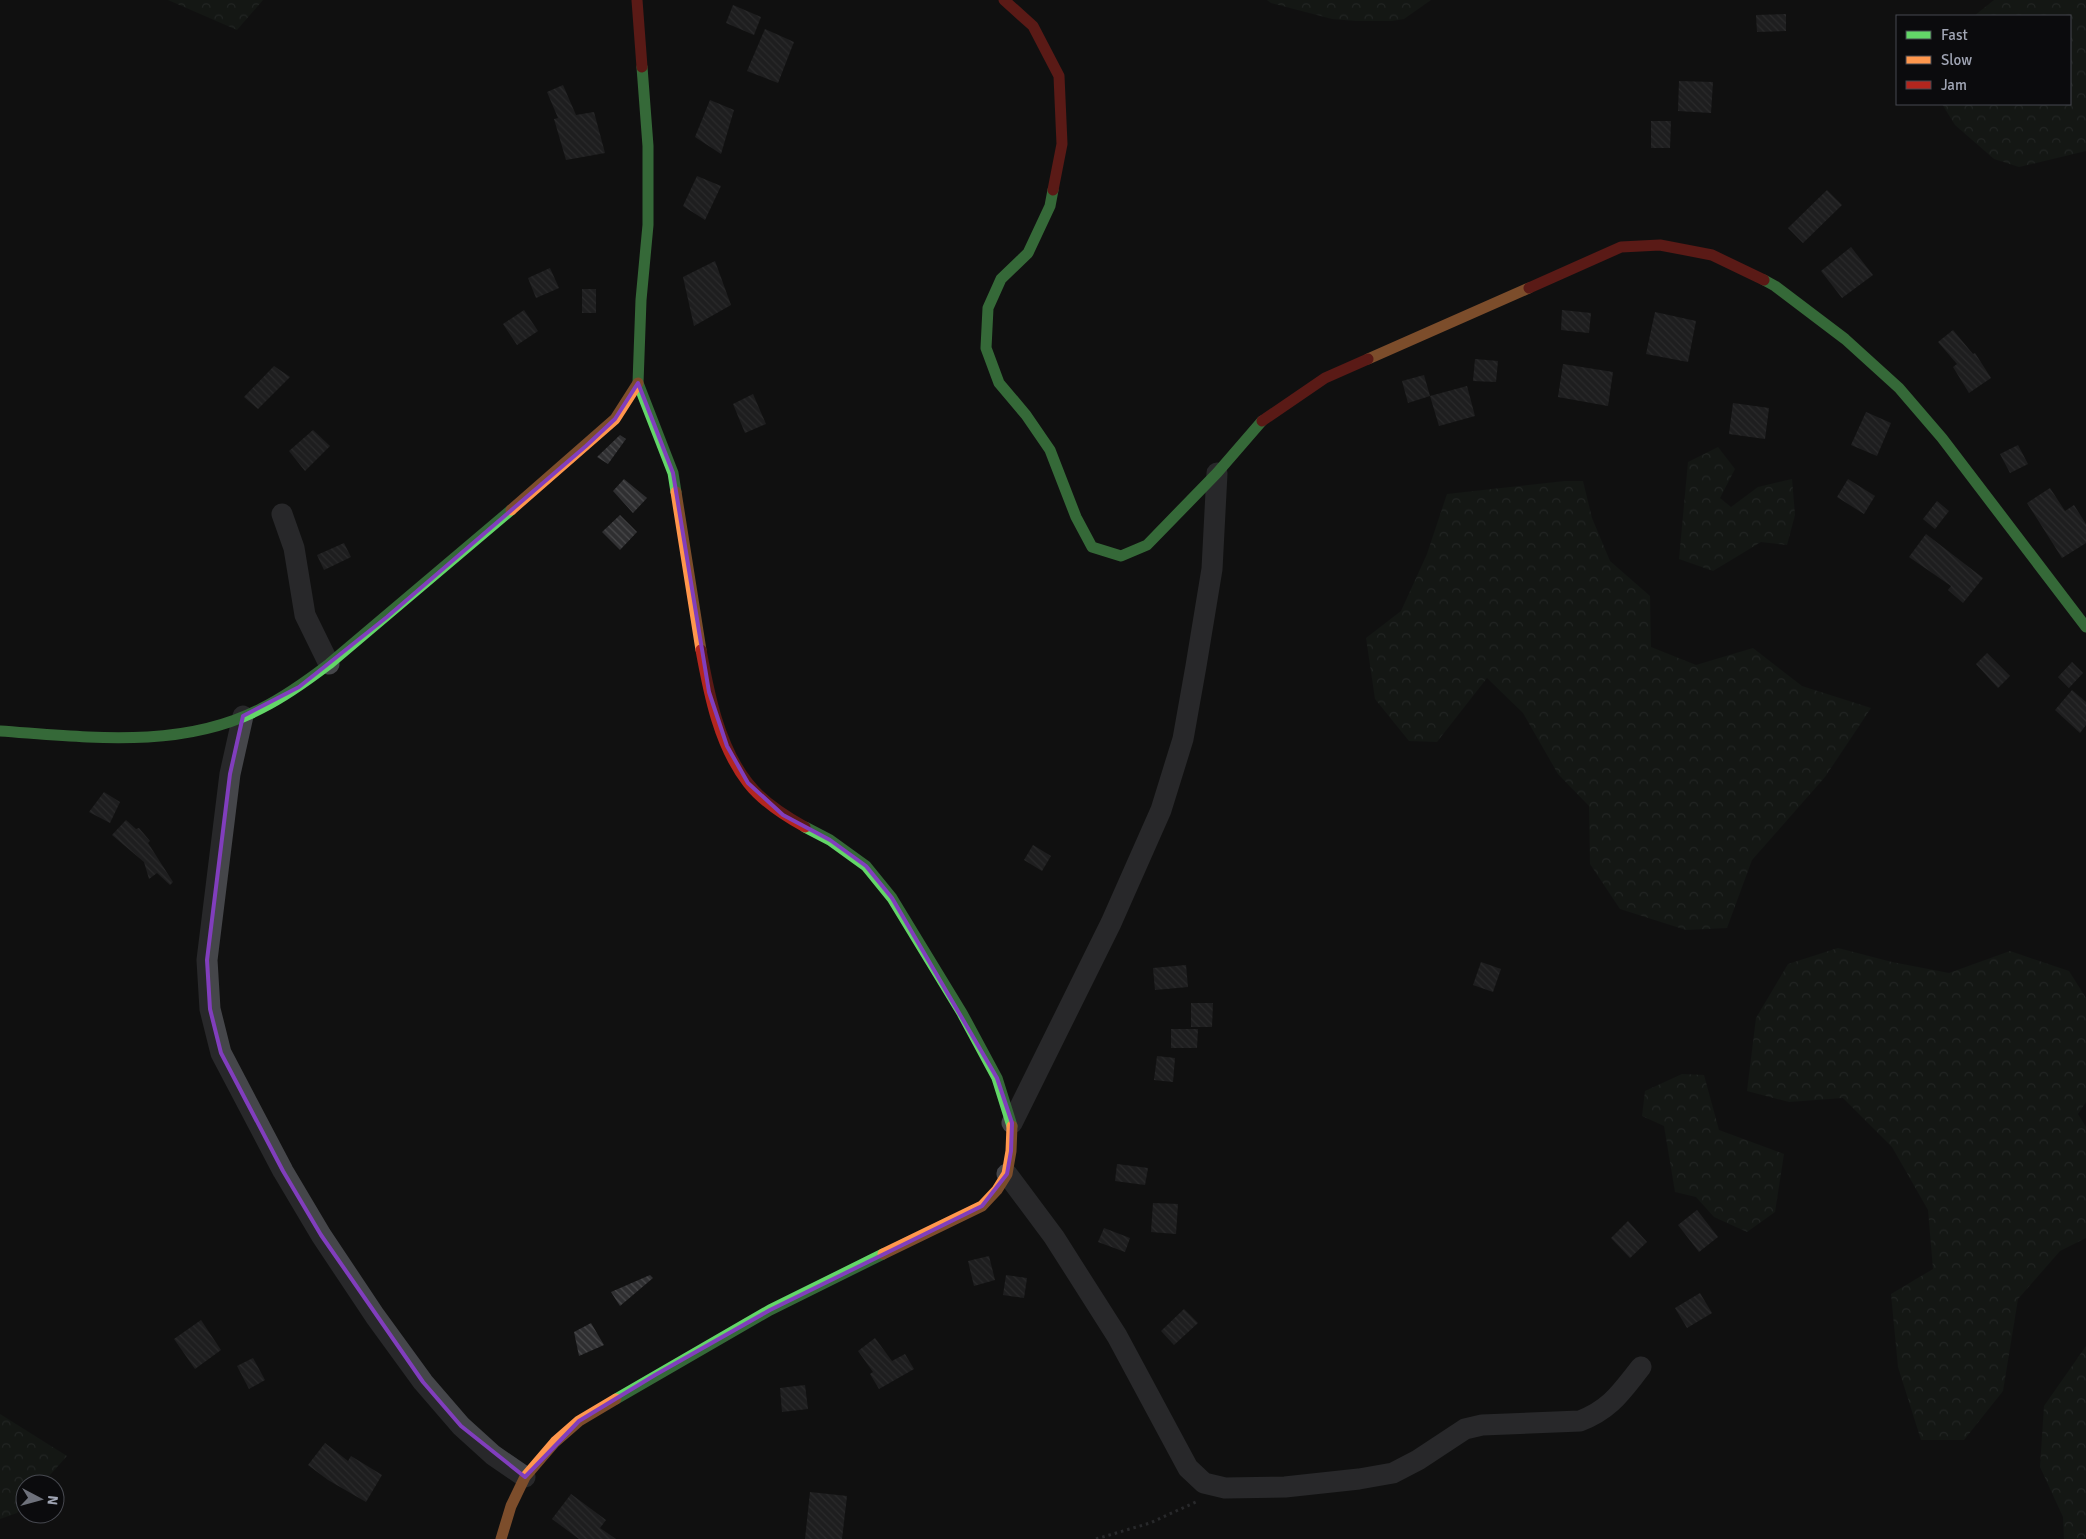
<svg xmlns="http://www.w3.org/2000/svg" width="2086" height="1539" font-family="Signika,sans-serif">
  <defs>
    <pattern id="forest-crowns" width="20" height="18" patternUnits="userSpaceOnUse" patternTransform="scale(1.25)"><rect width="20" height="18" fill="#19201a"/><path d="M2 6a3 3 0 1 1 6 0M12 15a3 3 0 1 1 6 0" fill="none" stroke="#373d39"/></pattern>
    <pattern id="building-back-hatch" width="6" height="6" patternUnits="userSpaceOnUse" patternTransform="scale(1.25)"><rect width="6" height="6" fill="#2f2f31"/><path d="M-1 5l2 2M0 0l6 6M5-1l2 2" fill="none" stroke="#4a4a4c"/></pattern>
  </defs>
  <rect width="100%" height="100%" fill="#111"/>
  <path fill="url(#forest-crowns)" d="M 168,0 L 263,0 L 237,30 Z
    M 1267,0 L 1431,0 L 1404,19 L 1392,21 L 1356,21 L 1332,19 L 1271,3 Z
    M 1994,0 L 2086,0 L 2086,151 L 2019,167 L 1994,159 L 1955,125 L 1942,104 L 2070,104 L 2070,16 L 1974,16 Z
    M 1718,447 L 1735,469 L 1720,498 L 1731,507 L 1758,487 L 1792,479 L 1795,515 L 1787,545 L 1761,542 L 1713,571 L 1679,559 L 1688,462 Z
    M 1565,481 L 1583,481 L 1592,518 L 1610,561 L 1650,596 L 1651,647 L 1696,665 L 1753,648 L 1802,686 L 1871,708 L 1825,777 L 1752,860 L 1727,928 L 1686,930 L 1620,909 L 1590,864 L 1589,806 L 1558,774 L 1523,713 L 1487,678 L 1437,742 L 1409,741 L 1375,699 L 1366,638 L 1401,611 L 1427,554 L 1447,494 Z
    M 1838,948 L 1892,962 L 1949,973 L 2010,951 L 2069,971 L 2086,998 L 2086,1102 L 2078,1114 L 2086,1127 L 2086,1238 L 2060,1251 L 2018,1299 L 2003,1391 L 1964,1440 L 1921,1440 L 1898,1367 L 1891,1294 L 1933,1269 L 1928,1210 L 1892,1147 L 1843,1098 L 1789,1102 L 1747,1091 L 1756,1018 L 1788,964 Z
    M 1682,1074 L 1704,1075 L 1719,1130 L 1784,1154 L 1775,1212 L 1747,1232 L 1714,1217 L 1696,1197 L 1675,1192 L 1664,1126 L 1642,1116 L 1645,1091 Z
    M 2086,1346 L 2086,1539 L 2064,1539 L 2063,1517 L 2040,1467 L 2044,1406 Z
    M 0,1414 L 67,1456 L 42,1484 L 25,1484 L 25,1504 L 17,1513 L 0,1519 Z"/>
  <path fill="url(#building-back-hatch)" d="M 733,5 L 761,17 L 754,35 L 726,23 Z
    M 1786,14 L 1786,31 L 1757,32 L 1756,15 Z
    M 765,29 L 794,42 L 778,83 L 747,71 Z
    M 1679,81 L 1713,82 L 1711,113 L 1678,111 Z
    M 563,85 L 576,115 L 594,112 L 605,153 L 566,160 L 554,119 L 558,118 L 547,92 Z
    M 710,100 L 734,110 L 721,154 L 695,137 Z
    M 1651,121 L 1671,121 L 1670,148 L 1651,148 Z
    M 697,176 L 721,186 L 705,220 L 683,206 Z
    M 1827,190 L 1842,205 L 1803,243 L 1788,228 Z
    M 1851,247 L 1873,275 L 1842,298 L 1821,271 Z
    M 715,261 L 731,305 L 694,326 L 683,277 Z
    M 550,268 L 559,288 L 536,298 L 528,278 Z
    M 582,289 L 596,289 L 596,313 L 582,313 Z
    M 524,310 L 538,331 L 517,345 L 503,324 Z
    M 1562,310 L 1591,313 L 1589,333 L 1561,330 Z
    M 1655,312 L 1696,321 L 1688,362 L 1646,354 Z
    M 1953,330 L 1973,354 L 1975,353 L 1991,378 L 1969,393 L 1953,367 L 1957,364 L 1938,342 Z
    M 1475,359 L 1498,361 L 1496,382 L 1473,381 Z
    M 1563,364 L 1613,372 L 1608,406 L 1558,397 Z
    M 274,366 L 290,377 L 258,409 L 244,397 Z
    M 1424,375 L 1430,396 L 1408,403 L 1402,381 Z
    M 1467,386 L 1475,416 L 1439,426 L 1430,396 Z
    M 753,394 L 766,424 L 745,433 L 733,404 Z
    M 1733,403 L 1769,408 L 1765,439 L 1729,434 Z
    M 1866,412 L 1891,423 L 1877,456 L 1851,445 Z
    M 313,430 L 330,446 L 305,471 L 289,451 Z
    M 620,435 L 626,439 L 608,464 L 597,457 Z
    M 2018,445 L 2028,464 L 2010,473 L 2000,454 Z
    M 624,479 L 647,498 L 633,513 L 613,491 Z
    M 1848,479 L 1875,496 L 1864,514 L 1837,497 Z
    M 2050,488 L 2065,511 L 2074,505 L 2086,524 L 2086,543 L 2062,558 L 2027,503 Z
    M 1937,501 L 1949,511 L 1935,529 L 1923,519 Z
    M 620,515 L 637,532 L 620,550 L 602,532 Z
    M 1926,534 L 1983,578 L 1963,603 L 1948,590 L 1951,586 L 1909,557 Z
    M 344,543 L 351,557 L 324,570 L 317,555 Z
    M 1987,653 L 2010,676 L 1998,688 L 1976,664 Z
    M 2072,662 L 2083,673 L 2069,688 L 2058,677 Z
    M 2072,690 L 2086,702 L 2086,725 L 2080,733 L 2055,710 Z
    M 104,792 L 120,802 L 110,823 L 89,812 Z
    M 126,820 L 136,829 L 139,828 L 150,841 L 148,843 L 173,882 L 170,885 L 157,873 L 149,879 L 144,862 L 112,835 Z
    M 1033,845 L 1051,856 L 1042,871 L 1024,860 Z
    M 1481,962 L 1501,969 L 1493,992 L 1473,985 Z
    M 1186,965 L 1188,987 L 1155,990 L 1153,968 Z
    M 1191,1003 L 1213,1003 L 1212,1027 L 1191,1027 Z
    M 1171,1029 L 1198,1029 L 1197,1048 L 1171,1048 Z
    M 1157,1056 L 1175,1058 L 1173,1082 L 1154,1080 Z
    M 1117,1164 L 1148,1168 L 1145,1185 L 1115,1181 Z
    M 1153,1203 L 1178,1204 L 1176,1234 L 1151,1232 Z
    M 1697,1210 L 1718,1237 L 1699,1252 L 1678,1225 Z
    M 1628,1221 L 1647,1242 L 1630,1258 L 1611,1238 Z
    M 1104,1228 L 1130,1238 L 1125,1252 L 1098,1242 Z
    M 989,1256 L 995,1280 L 974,1286 L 968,1261 Z
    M 650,1275 L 653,1278 L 620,1306 L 611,1292 Z
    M 1006,1275 L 1027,1278 L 1024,1298 L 1003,1295 Z
    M 1700,1293 L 1712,1313 L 1687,1328 L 1675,1308 Z
    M 1184,1309 L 1198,1323 L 1174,1345 L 1161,1331 Z
    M 201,1320 L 221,1350 L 195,1369 L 174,1339 Z
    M 591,1323 L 604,1345 L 579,1356 L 574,1332 Z
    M 875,1338 L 892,1361 L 905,1354 L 914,1369 L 879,1389 L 870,1374 L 873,1372 L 858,1351 Z
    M 253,1358 L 265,1380 L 249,1389 L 237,1366 Z
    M 805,1385 L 808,1409 L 782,1412 L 780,1388 Z
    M 325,1443 L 348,1461 L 351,1456 L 382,1475 L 366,1502 L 328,1480 L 308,1465 Z
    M 810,1492 L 847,1496 L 842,1539 L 805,1539 Z
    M 571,1494 L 606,1520 L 600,1528 L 616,1539 L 579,1539 L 552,1519 Z"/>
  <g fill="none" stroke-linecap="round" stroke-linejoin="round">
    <path stroke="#46474c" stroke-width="3" stroke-dasharray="2.5 4" stroke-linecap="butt" d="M 1096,1539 L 1150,1523 L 1198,1501"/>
    <path stroke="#45464a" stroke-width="21" d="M 282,514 L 294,548 L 305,615 L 329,664
      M 243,716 L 230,774 L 207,960 L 210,1009 L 221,1053 L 283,1171 L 321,1235 L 375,1316 L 423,1382 L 461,1426 L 493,1455 L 525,1477
      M 1012,1123 L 1111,923 L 1161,810 L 1183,739 L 1196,666 L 1212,569 L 1217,473
      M 1007,1174 L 1054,1237 L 1117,1336 L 1188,1468 L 1204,1483 L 1225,1488 L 1285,1487 L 1359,1479 L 1393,1473 L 1418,1460 L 1465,1429 L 1482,1425 L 1580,1421 C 1611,1409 1621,1392 1641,1367"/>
    <path stroke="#63d668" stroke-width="11" d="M 642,67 L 648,146 L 648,225 L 641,300 L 638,383 L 673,473 L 676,492
      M 1053,190 L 1050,206 L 1028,253 L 1001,279 L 988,308 L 986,348 L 999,383 L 1026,415 L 1050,450 L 1076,517 L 1092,547 L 1121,556 L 1147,545 L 1217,473 L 1262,421
      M 1764,280 L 1775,286 L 1845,339 L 1899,388 L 1942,438 L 2086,627
      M 0,731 C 87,737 182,750 262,708 C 286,696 308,680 329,664 L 511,510
      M 805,827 L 830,840 L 866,866 L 892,898 L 962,1013 L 997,1078 L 1012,1126
      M 616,1399 L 770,1310 L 883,1254"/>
    <path stroke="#ff974d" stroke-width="11" d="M 1368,359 L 1529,288
      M 676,492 L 701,650
      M 511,510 L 615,419 L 638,383
      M 883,1254 L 982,1206 L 997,1190 L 1007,1174 L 1011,1151 L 1012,1126
      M 501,1539 L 511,1506 L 525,1477 L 555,1442 L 579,1421 L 616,1399"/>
    <path stroke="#b3261e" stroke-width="11" d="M 637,0 L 642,67
      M 1004,0 L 1033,26 L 1059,76 L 1062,144 L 1053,190
      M 1529,288 L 1621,247 L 1660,245 L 1712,255 L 1764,280
      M 1262,421 L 1325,378 L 1368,359
      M 701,650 C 709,694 719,746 748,783 C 762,801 785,816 805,827"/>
  </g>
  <path d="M0 0H2086V1539H0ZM 638,383 L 673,473 L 709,692 L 727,746 L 748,783 L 783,815 L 830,840 L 866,866 L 892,898 L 997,1078 L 1012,1123 L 1011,1151 L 1007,1174 L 982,1206 L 770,1310 L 655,1375 L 579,1421 L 525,1477 L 461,1426 L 423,1382 L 321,1235 L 283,1171 L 221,1053 L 210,1009 L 207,960 L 230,774 L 243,716 L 299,687 L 387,617 L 586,446 L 615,419 Z" fill="#111" fill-opacity=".55" fill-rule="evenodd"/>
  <path fill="none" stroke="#813ebd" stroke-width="4" stroke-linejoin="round" d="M 638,383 L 673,473 L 709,692 L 727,746 L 748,783 L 783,815 L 830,840 L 866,866 L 892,898 L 997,1078 L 1012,1123 L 1011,1151 L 1007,1174 L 982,1206 L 770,1310 L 655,1375 L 579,1421 L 525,1477 L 461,1426 L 423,1382 L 321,1235 L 283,1171 L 221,1053 L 210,1009 L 207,960 L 230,774 L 243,716 L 299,687 L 387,617 L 586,446 L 615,419 Z"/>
  <rect x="1896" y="15" width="175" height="90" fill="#0b0b0d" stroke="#474950"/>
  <rect x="1906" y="31" width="25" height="8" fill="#63d668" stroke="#474950"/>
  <text x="1941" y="40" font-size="15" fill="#a0a5b4">Fast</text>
  <rect x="1906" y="56" width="25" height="8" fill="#ff974d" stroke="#474950"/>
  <text x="1941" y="65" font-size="15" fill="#a0a5b4">Slow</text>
  <rect x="1906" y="81" width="25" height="8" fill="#b3261e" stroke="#474950"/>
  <text x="1941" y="90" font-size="15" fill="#a0a5b4">Jam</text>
  <g transform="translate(40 1499) rotate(96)"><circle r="24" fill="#0b0b0d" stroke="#474950"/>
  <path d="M0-4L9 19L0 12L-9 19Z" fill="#6e717b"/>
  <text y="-8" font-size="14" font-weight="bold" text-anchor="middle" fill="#a0a5b4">N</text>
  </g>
</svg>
